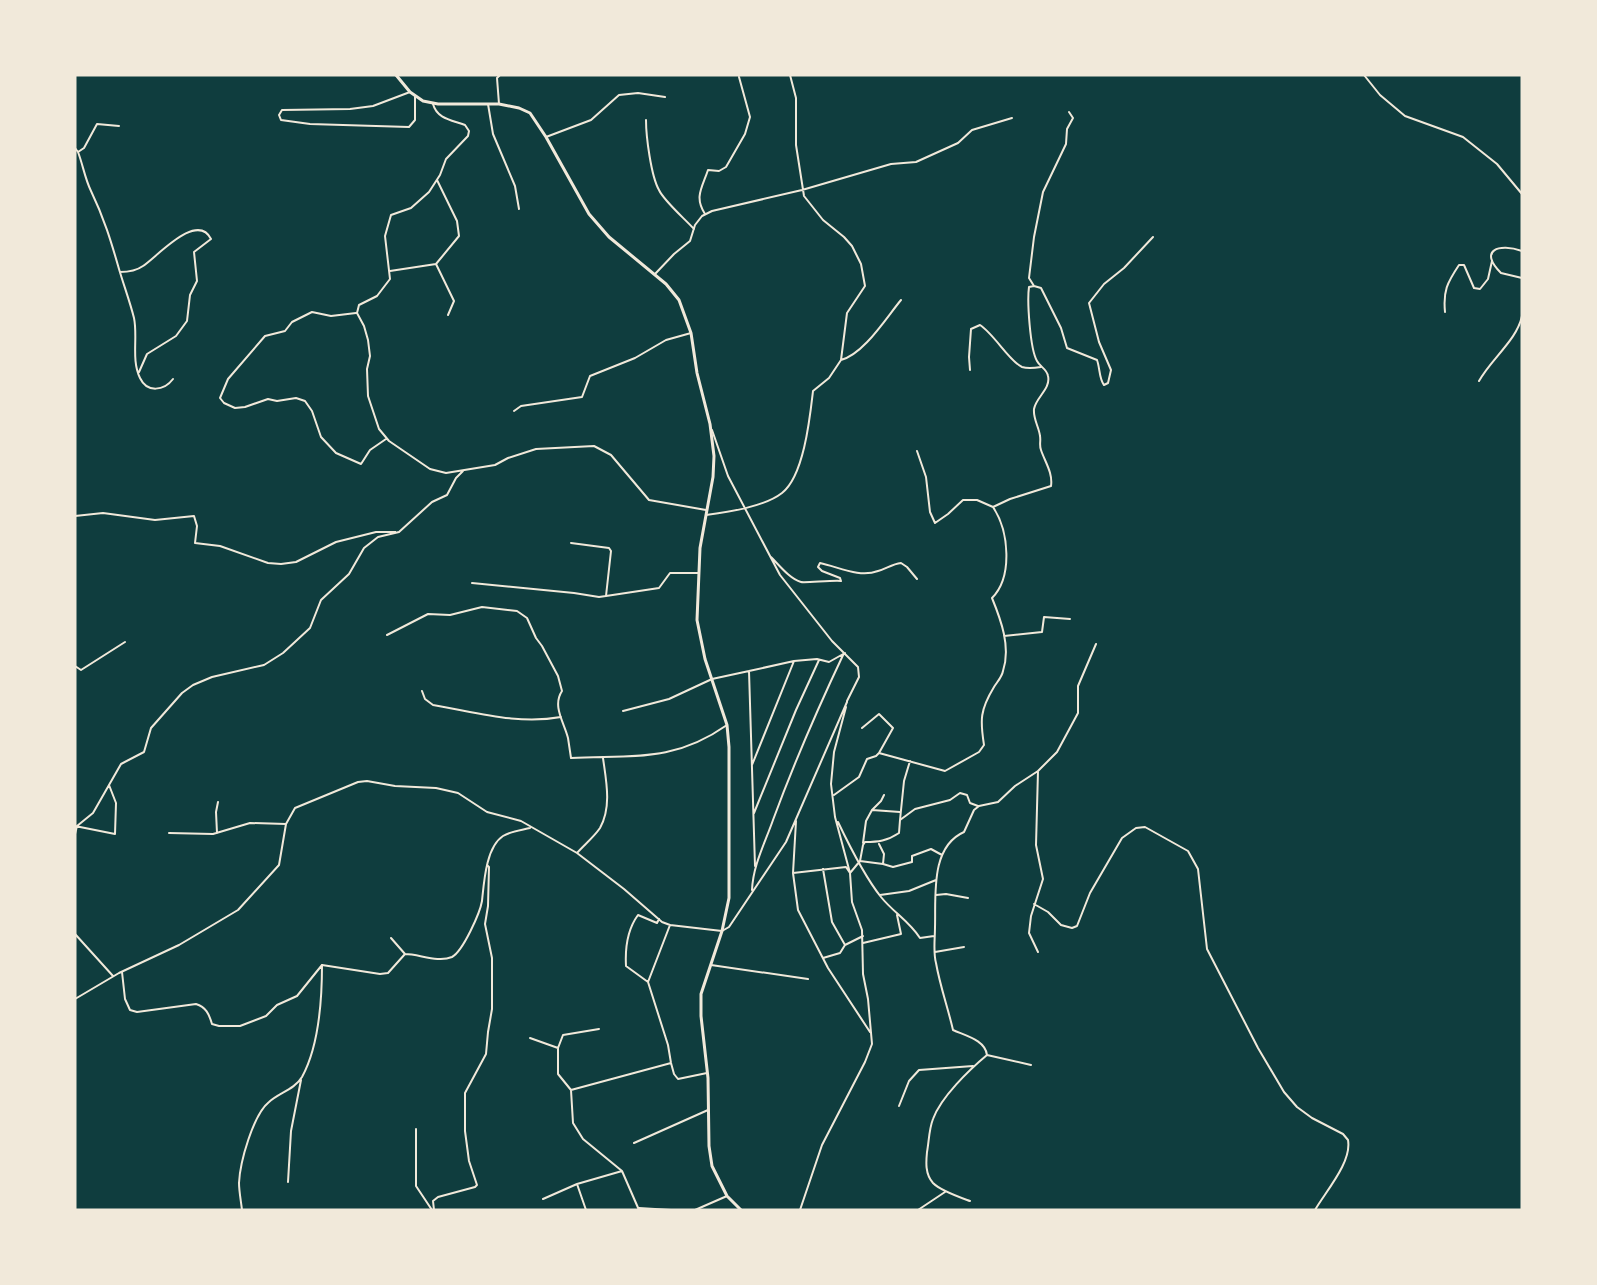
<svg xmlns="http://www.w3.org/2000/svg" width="1597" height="1285" font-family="Barlow,sans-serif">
  <rect width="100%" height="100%" fill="#0f3d3e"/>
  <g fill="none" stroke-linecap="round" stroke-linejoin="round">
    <path stroke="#f1e9da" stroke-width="2" d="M 1364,75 L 1380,95 L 1405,116 L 1463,137 L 1497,164 L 1522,194
      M 410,92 L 373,106 L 350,109 L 282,110 L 279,115 L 281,120 L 310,124 L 409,127 L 415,120 L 415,96
      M 433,104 C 437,119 452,120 465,125 L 469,131 L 468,136 L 446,159 L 440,175 L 429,192 L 411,208 L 391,215 L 385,236 L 390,279 L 377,296 L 359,305 L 357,313 L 364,326 L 368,340 L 370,356 L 367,369 L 368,396 L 379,429 L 389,441 L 430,469 L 446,473 L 495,465 L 508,458 L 536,449 L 594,446 L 611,455 L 649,500 L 706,510
      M 488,104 L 493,134 L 515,186 L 519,209
      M 499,104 L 497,78 L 500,75
      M 1069,112 L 1073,118 L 1067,129 L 1066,144 L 1043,192 L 1034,237 L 1029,278 L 1034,286 L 1041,288 L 1061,328 L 1067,348 L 1097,360 C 1100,368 1099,379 1104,385 L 1108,383 L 1111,370 L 1099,342 L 1089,303 L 1104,284 L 1124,268 L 1153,237
      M 646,120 C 646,136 651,176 659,190 C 664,201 685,219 694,229
      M 546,137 L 591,120 L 619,95 L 638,93 L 665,97
      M 75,148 L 78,152 C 83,165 85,179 91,191 C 104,218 111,241 119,269 C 124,286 130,302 134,318 C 138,337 131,360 140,378 C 147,393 164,391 173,379
      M 78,152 L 84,148 L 97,124 L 119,126
      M 705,214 C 694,197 702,188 708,170 L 719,171 L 726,167 L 745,134 L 750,117 L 739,77
      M 1522,251 C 1499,243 1478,250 1501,273 L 1522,278
      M 436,264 L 454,301 L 448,315
      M 390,271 L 436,264 L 459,236 L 457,221 L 437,180
      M 120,272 C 128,272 136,271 143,266 C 157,257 197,211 211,239 L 194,252 L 197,281 L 190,295 L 187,321 L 176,336 L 147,354 L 139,372
      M 655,274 L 674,254 L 690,241 L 695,225 L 702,216 L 712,211 L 802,190 L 891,164 L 916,162 L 958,143 L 972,130 L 1012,118
      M 1445,312 C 1443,291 1447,283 1459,265 L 1464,265 L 1474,288 L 1480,289 L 1488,279 L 1492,261
      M 356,313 L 331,316 L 312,312 L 292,322 L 285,331 L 265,336 L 228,379 L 220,398 L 224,403 L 235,408 L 245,407 L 268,399 L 277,401 L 296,398 L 305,401 L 312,411 L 321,437 L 336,453 L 361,464 L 370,450 L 386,439
      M 841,360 C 864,354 886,318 901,300
      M 970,370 L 969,357 L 971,329 L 980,325 C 994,334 1010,362 1022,367 C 1028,369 1035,368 1041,367
      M 1479,381 C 1491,359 1517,340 1522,316
      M 514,411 L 521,406 L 582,397 L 590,376 L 635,358 L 666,340 L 691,333
      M 712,430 L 728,476 L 780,575 L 832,641 L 858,667 L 859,677 L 847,701
      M 917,451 L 926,477 L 930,512 L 935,523 L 948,514 L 963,500 L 977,500 L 993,507
      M 706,515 C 728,512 764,507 782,493 C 804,476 810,417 813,391 L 829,378 L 841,360 L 847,313 L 865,286 L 861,264 L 852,246 L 844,237 L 823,220 L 804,196 L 796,145 L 796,98 L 790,75
      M 75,516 L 103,513 L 155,520 L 194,516 L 197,526 L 195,543 L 220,546 L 268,563 L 281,564 L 296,562 L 336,542 L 376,532 L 395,532
      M 571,543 L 609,548 L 611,551 L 606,596 L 659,588 L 670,573 L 699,573
      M 771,557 C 779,565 790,579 801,582 C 805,583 834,580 841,581 L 840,578 L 822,571 L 818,567 L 820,563 C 839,567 859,578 878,571 C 886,569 892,564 901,563 L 907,567 L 917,579
      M 472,583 L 574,593 L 599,597 L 606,596
      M 387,635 L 428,614 L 450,615 L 482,607 L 517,611 L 527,618 L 536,638 L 542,646 L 558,676 L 562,691 C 552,706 564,722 568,738 C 569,745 570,751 571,758 C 632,755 673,763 727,725
      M 1004,636 L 1042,632 L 1044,617 L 1070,619
      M 794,661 L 817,659 L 829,662 L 845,653
      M 75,666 L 81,670 L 125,642
      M 749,671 L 794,661 L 752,765
      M 422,691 L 425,699 L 433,705 C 476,712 517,725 561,717
      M 623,711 L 669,699 L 712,679 L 749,671 L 755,866
      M 862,728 L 879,714 L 893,728 L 879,753
      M 1038,771 L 1036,845 L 1043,879 L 1031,916 L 1029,933 L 1038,952
      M 834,795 L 859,777 L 867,759 L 876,756 L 879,753 L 945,771 L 979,752 L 984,745 C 980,720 980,710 994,687 C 997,682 1002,677 1003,671 C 1011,647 1001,620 992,598 C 1013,577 1009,531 993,507 L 1010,499 L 1051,486 C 1053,473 1045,462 1041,450 C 1039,445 1041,441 1040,436 C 1039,427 1033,419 1034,409 C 1036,397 1051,389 1048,376 C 1047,369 1040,367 1037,361 C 1030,349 1027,301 1029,287 L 1034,286
      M 872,810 L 881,801 L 884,795
      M 754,813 L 796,710 L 819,660
      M 900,820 L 904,781 L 910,761
      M 796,821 L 793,873 L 798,910 L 828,968 L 870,1032
      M 838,822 C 849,845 865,877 881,897 C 893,912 909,921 920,938 L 934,936
      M 75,826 L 115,834 L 116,803 L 109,785
      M 169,833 L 213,834 L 250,823 L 286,824
      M 217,833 L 216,812 L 218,802
      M 75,834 L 77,826 L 93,813 L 121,764 L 144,752 L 151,728 L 182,693 L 193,685 L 212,677 L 264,665 L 283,653 L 310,628 L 321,600 L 349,574 L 364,548 L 378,537 L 399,532 L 432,502 L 447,495 L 456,478 L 463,471
      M 863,843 L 866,821 L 872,810 L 900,812
      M 879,844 L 884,854 L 883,864 L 893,867 L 912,862 L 912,856 L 931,849 L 942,855
      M 577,853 C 584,845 594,837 600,828 C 612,807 606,780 603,758
      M 860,861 L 883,864
      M 823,869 L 832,922 L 845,945
      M 793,873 L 846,867 L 850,873 L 860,861 L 863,845 L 865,842 C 878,842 887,841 899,833 L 900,820 L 915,809 L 950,800 L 960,793 L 967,795 L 970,803 L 978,806
      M 752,890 C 753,865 765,843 773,820 C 794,763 818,708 844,653
      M 880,895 L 909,891 L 936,880
      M 936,895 L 946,894 L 968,898
      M 1034,904 L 1048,912 L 1061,925 L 1072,928 L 1077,926 L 1090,893 L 1122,838 L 1136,828 L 1145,827 L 1188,851 L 1198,869 L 1207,949 L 1258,1048 L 1284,1092 L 1297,1107 L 1312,1118 L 1343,1134 L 1348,1140 C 1352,1162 1326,1191 1315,1210
      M 670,925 L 648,982 L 668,1045 L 671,1063 L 674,1074 L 678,1079 L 707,1073
      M 75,934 L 113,976
      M 391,938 L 405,954
      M 863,943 L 901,934 L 897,915
      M 935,952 L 964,947
      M 823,958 L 840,953 L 845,945 L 863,936
      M 711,965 L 808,979
      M 122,972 L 125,999 L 130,1010 L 137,1012 L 196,1004 C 206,1007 209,1014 212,1024 L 219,1026 L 240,1026 L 266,1016 L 277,1005 L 297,996 L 322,965
      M 648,982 L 626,966 C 625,948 627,930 638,915 L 657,923 L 659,919
      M 75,999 L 119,973 L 179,945 L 238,910 L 279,865 L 286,824 L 295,808 L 358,782 L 367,781 L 395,786 L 436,788 L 458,793 L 487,812 L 521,821 L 577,853 L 624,889 L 662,922 L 670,925 L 722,931 L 729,927 L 786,842 L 847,702
      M 530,1038 L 558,1048 L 558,1074 L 571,1090 L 671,1063
      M 558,1048 L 563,1035 L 599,1029
      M 1031,1065 L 987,1055 C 985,1040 966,1036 953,1030 C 948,1008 940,986 936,963 C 933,952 935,939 935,927 C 936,896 930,847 964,832 L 974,810 L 979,806 L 998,802 L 1015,786 L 1038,771 L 1057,752 L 1078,713 L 1078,686 L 1096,644
      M 571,1090 L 573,1123 L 583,1139 L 622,1171 L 639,1210
      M 899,1106 L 909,1081 L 919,1070 L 973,1066
      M 416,1129 L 416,1186 L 432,1210
      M 634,1143 L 708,1110
      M 288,1182 L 291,1131 L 301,1080
      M 577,1184 L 586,1210
      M 543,1199 L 577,1184 L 622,1171
      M 970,1201 C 959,1197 941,1191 933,1183 C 925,1174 926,1162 927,1152 C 929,1141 929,1129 933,1119 C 941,1097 969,1070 987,1055
      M 639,1208 L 671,1210
      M 242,1210 C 241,1201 239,1191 239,1183 C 240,1162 253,1115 269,1102 C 279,1093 295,1089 302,1077 C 319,1046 322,1000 322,965 L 380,974 L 388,973 L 405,954 C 419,954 438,963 452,957 C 463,951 480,913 482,901 C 484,882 486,847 503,836 C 511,831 522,830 530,828
      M 434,1210 L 433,1201 L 438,1197 L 475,1187 L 477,1185 L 469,1161 L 465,1131 L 465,1093 L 486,1054 L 488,1032 L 492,1009 L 492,958 L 485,924 L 488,906 L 489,867 L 487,865
      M 695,1210 L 727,1196
      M 800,1210 L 822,1145 L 865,1062 L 872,1044 L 868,999 L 863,974 L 862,930 L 852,902 L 850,873 L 835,817 L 831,784 L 834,752 L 846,707
      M 918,1210 L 945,1192"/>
    <path stroke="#f1e9da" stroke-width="3" d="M 396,75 L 410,92 L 423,101 L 438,104 L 499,104 L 519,108 L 530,113 L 546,137 L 589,214 L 609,237 L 666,284 L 679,300 L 691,333 L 697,373 L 710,424 L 714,456 L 713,477 L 700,548 L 697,620 L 705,659 L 727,725 L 729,747 L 729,898 L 722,931 L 701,994 L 701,1016 L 708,1078 L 709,1146 L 712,1166 L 727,1196 L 741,1210"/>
  </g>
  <rect width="1597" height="1285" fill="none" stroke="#f1e9da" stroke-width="153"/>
</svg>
